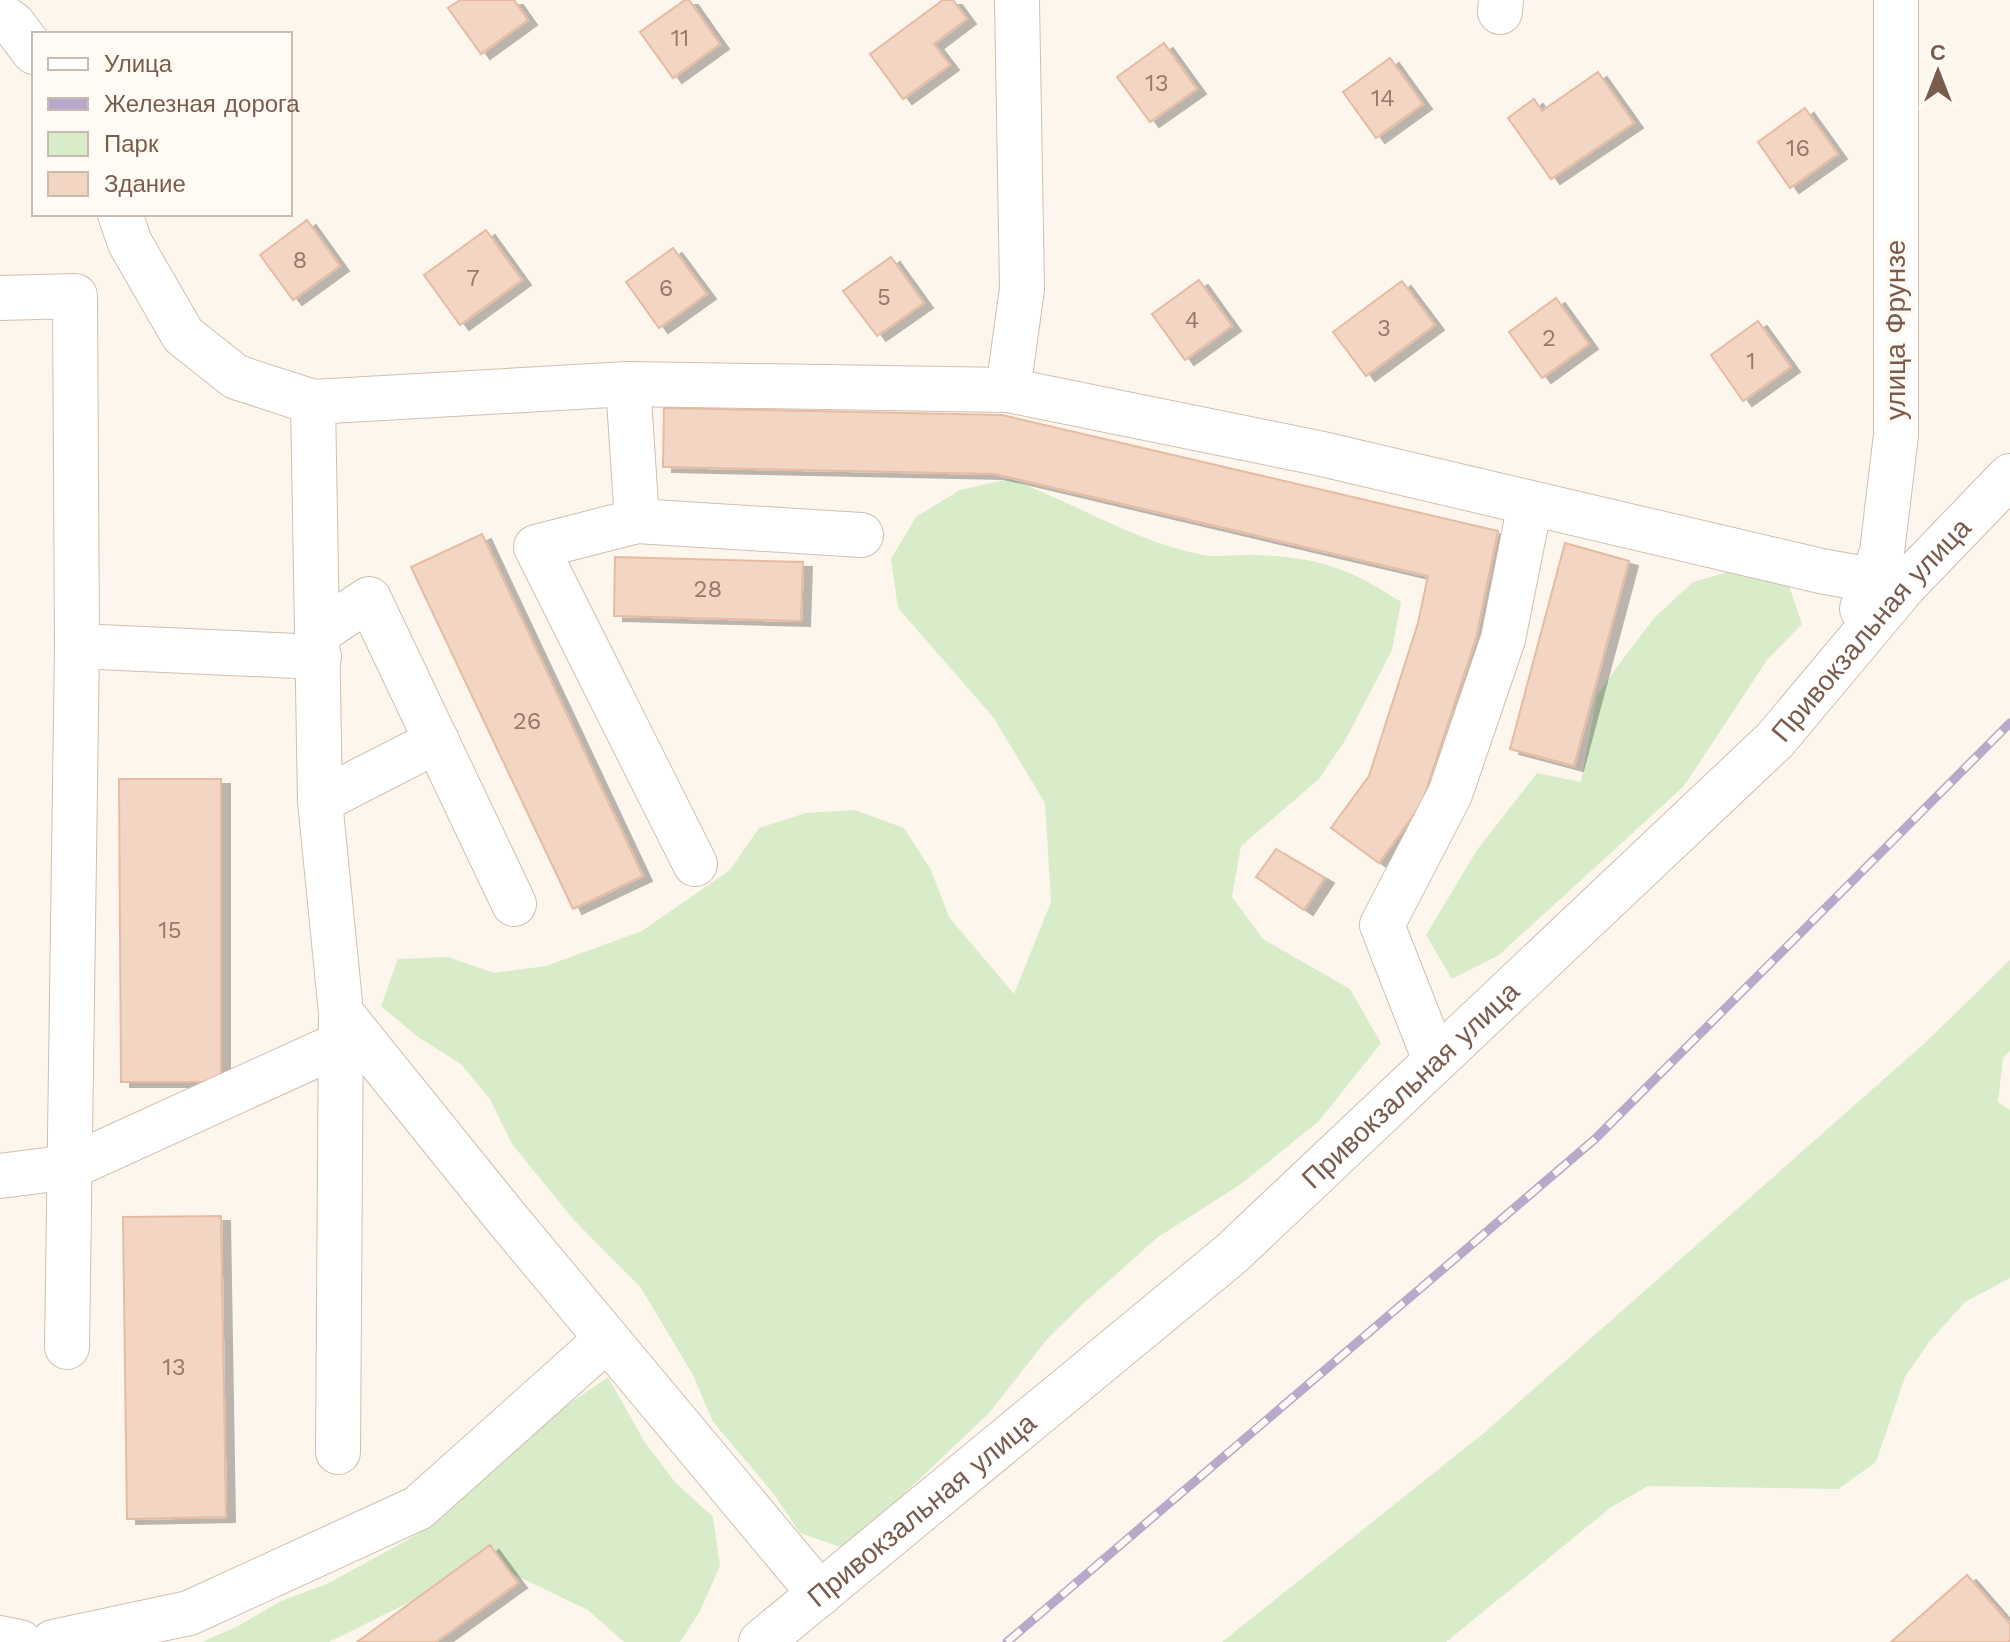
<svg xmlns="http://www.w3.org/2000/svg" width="2010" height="1642" font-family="'Work Sans',sans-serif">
  <defs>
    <filter id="shadow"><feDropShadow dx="9" dy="5" stdDeviation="0" flood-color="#0004"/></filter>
  </defs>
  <rect width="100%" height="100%" fill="#fdf6ec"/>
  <path fill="#d8ecc9" d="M 1009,479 C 1074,502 1135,542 1203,555 C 1221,558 1240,554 1258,555 C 1321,558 1349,568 1401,602 L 1392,650 L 1346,739 L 1319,779 L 1241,846 L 1232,897 L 1263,939 L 1350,989 L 1381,1043 L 1319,1121 L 1241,1184 L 1158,1237 L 1085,1302 L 1049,1337 L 989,1413 L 846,1549 L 800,1533 L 773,1493 L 713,1422 L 693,1375 L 641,1288 L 573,1219 L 512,1144 L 490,1099 L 461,1064 L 418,1037 L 381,1006 L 398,959 L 448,957 L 494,973 L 546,966 L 642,931 L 730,870 L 759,828 L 806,813 L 855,810 L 904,828 L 931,870 L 949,917 L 1014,994 L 1051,902 L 1045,803 L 993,717 L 898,608 L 891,559 L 916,517 L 960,490 Z
    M 1742,568 L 1789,586 L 1802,624 L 1767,660 L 1684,786 L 1499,955 L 1452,979 L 1426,935 L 1477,850 L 1537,773 L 1581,782 L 1597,695 L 1626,655 L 1655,617 L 1693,582 Z
    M 2010,960 L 2010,1051 L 2003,1058 L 1998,1102 L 2010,1110 L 2010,1278 L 1965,1302 L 1929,1342 L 1905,1377 L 1876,1462 L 1838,1489 L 1648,1486 L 1610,1508 L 1446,1642 L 1222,1642 L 1484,1433 L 1927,1041 Z
    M 608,1377 L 644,1441 L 675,1482 L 713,1517 L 720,1566 L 699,1613 L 680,1642 L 624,1642 L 588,1610 L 496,1566 L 450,1582 L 329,1642 L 202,1642 L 238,1626 L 281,1601 L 327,1584 L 416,1535 L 454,1506 L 524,1435 Z"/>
  <path fill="#f3d5c3" stroke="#e6bba3" stroke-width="2" filter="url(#shadow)" d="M 460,0 L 514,0 L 528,20 L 481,54 L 448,8 Z
    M 685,0 L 689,0 L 720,44 L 673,78 L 640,32 Z
    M 943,0 L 953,0 L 967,19 L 934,44 L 950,65 L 903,99 L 870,54 Z
    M 1164,43 L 1197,89 L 1150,122 L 1117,77 Z
    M 1390,58 L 1423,104 L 1376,138 L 1343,92 Z
    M 1598,72 L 1634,123 L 1551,179 L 1508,118 L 1534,99 L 1542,111 Z
    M 1805,108 L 1838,154 L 1790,188 L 1758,142 Z
    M 307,220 L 340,266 L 293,300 L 260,255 Z
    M 486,230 L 522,280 L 460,325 L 424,275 Z
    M 673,248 L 707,294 L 659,328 L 626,282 Z
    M 891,257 L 924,303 L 877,336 L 843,291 Z
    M 1199,280 L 1232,326 L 1185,360 L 1152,314 Z
    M 1402,281 L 1435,325 L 1366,376 L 1333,332 Z
    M 1556,298 L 1589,344 L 1542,378 L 1509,332 Z
    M 1758,321 L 1791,367 L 1743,401 L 1711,355 Z
    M 664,408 L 1002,415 L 1498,531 L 1476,638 L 1422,803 L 1379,863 L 1331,828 L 1369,776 L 1418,623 L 1428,576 L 995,474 L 663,467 Z
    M 482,534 L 643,876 L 573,909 L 411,567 Z
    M 1565,543 L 1629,561 L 1574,766 L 1510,749 Z
    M 615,557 L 803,562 L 801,621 L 614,616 Z
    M 119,779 L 221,779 L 221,1082 L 121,1082 Z
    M 1276,849 L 1325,878 L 1304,910 L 1256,877 Z
    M 221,1216 L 226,1517 L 127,1519 L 123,1217 Z
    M 490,1545 L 518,1583 L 436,1642 L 357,1642 Z
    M 1967,1575 L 2010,1624 L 2010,1642 L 1891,1642 Z"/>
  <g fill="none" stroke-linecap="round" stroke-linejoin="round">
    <defs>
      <g id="minor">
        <path d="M 1500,12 L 1501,0"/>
        <path d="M 0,15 L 13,24 L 34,52"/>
        <path d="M 120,214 L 130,243 L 183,335 L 236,377 L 313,402 L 628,384 L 1008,390 L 1318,453 L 1821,571 L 1904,586"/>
        <path d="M 0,298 L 75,296 L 77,646 L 319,657"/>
        <path d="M 628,384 L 637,521 L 861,535"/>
        <path d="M 1008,390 L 1022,289 L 1017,0"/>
        <path d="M 313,402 L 320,801 L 341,1013 L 508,1220 L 820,1594"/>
        <path d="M 637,521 L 536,547 L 695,864"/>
        <path d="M 1862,609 L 1882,552 L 1896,435 L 1896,0"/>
        <path d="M 319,632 L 369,599 L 514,904"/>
        <path d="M 320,801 L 437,741"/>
        <path d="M 1435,1060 L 1382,925 L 1450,794 L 1503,639 L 1530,504"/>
        <path d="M 0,1176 L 70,1167 L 340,1044"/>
        <path d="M 67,1347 L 77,646"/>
        <path d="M 338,1452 L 341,1013"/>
        <path d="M 0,1638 L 20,1642"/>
        <path d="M 53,1642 L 189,1613 L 418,1508 L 607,1339"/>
        <path id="s1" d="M 761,1642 L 1231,1254 L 1775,740 L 1904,586 L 2010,476"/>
      </g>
    </defs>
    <use href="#minor" stroke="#d1beb0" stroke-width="46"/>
    <use href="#minor" stroke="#fff" stroke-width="44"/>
    <defs>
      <path id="rail" d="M 1007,1642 L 1595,1139 L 2010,723"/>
    </defs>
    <use href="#rail" stroke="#b9a8c9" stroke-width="9"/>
    <use href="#rail" stroke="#fffaf3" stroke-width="6" stroke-dasharray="18" stroke-linecap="butt"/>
  </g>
  <g text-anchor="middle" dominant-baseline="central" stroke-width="8" stroke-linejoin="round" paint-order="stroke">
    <g font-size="24" fill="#987a6a">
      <text x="680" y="38">11</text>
      <text x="1157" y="83">13</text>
      <text x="1383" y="98">14</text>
      <text x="1798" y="148">16</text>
      <text x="300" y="260">8</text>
      <text x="473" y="278">7</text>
      <text x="666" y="288">6</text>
      <text x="884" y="297">5</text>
      <text x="1192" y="320">4</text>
      <text x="1384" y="328">3</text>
      <text x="1549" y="338">2</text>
      <text x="1751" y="361">1</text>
      <text x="708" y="589">28</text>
      <text x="527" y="721">26</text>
      <text x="170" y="930">15</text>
      <text x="174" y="1367">13</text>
    </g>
    <g font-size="28" fill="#7a5c4d" stroke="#fffaf3">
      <text transform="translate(1895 330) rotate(-90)">улица Фрунзе</text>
      <text stroke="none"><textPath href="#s1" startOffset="1504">Привокзальная улица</textPath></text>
      <text stroke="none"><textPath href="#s1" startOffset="856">Привокзальная улица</textPath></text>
      <text stroke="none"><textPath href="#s1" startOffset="208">Привокзальная улица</textPath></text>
    </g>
  </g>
  <rect x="32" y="32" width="260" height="184" fill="#fffaf3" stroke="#cabbb1" stroke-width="2"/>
  <rect x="48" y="58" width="40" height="12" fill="#ffffff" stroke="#cabbb1" stroke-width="2"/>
  <text x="104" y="72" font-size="24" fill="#7a5c4d">Улица</text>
  <rect x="48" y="98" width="40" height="12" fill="#b9a8c9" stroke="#cabbb1" stroke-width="2"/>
  <text x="104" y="112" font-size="24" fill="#7a5c4d">Железная дорога</text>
  <rect x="48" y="132" width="40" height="24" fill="#d8ecc9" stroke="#cabbb1" stroke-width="2"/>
  <text x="104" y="152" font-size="24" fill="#7a5c4d">Парк</text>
  <rect x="48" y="172" width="40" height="24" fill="#f3d5c3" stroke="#cabbb1" stroke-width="2"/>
  <text x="104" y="192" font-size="24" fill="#7a5c4d">Здание</text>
  <g transform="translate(1938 72)" stroke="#fffaf3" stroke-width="6" paint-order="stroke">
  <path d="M0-6L14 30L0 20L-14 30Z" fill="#7a5c4d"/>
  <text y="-12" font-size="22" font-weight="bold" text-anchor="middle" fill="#7a5c4d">С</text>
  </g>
</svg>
